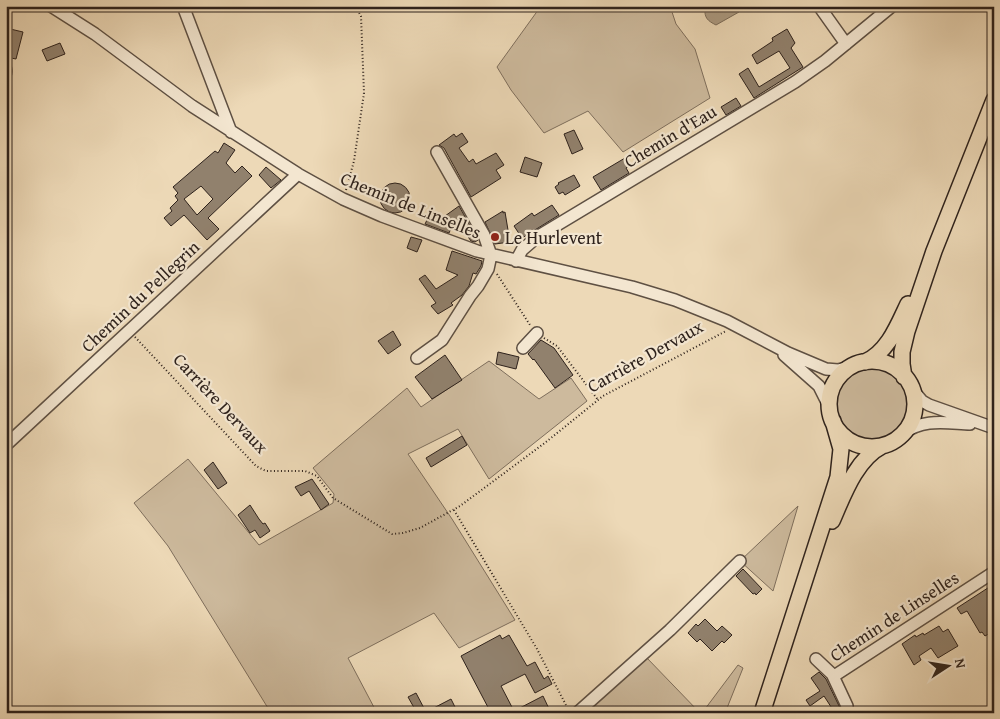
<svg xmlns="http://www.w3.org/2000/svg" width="1000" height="719" font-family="'Gentium Book Plus',serif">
  <rect width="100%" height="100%" fill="#edd9b7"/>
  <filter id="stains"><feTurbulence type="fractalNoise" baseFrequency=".004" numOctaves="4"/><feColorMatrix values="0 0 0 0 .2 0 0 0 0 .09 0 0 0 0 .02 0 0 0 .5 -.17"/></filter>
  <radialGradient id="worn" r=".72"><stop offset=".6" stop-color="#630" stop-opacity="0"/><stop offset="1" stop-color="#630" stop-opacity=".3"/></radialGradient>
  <path fill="#cdba9d" stroke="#7e6e5c" d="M 541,6 L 670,6 L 676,24 L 695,49 L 710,98 L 623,152 L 588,111 L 544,133 L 511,90 L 497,67 Z
    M 489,361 L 539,399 L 571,378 L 587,401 L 489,479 L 458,429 L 408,454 L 452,519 L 515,620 L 459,648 L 434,613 L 348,658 L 377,713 L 271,713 L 168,546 L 134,503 L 188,459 L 259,545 L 333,503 L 334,494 L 313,468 L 407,388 L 421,407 Z
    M835 404a36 36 0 1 1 72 0a36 36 0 1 1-72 0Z
    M 798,506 L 773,591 L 740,561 Z
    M 646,657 L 700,713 L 584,713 Z
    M 738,665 L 743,668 L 725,713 L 702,713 Z"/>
  <path fill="#ac9b82" stroke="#7a6b59" d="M 709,6 L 738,6 L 739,12 L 716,25 C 708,21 704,18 705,8 Z"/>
  <path fill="#91816d" stroke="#2e221c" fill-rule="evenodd" d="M 6,28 L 23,32 L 16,59 L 6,57 Z
    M 787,29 L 795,43 L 791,48 L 803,67 L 754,98 L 739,74 L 748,68 L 759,87 L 790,68 L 779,51 L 757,64 L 752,55 L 773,41 L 772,38 Z
    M 60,43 L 65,54 L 47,61 L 42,50 Z
    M 736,98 L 741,106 L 726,115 L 721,107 Z
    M 574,130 L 583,149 L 572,154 L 564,134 Z
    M 462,133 L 468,142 L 459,148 L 469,162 L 473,159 L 476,164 L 496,153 L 504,165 L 496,170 L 501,178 L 471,197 L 444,148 L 439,145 L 454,134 L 456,137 Z
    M 224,143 L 235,150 L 226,163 L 235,173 L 242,166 L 252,176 L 208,218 L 219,229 L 207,240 L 184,215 L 171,226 L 164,218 L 172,211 L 170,208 L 178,200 L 175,196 L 178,193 L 173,187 L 215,151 L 218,153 ZM 201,186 L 213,199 L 197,215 L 184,199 Z
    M 525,157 L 542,163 L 537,177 L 520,172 Z
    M 625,158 L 630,165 L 626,168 L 629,173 L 601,190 L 593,177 Z
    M 266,167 L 281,180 L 271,188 L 259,175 Z
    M 574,175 L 580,186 L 565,195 L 563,192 L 559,194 L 555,187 L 559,184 L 558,183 Z
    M380 198a15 15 0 1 1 30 0a15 15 0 1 1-30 0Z
    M 552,205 L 559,215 L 522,238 L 514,226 L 532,213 L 534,216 Z
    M 459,206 L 477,238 L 478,240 L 475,242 L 471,241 L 461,227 L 455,231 L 452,226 L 449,233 L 425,224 L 428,218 L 437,221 L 440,215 L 445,216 Z
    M 503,211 L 503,213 L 505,212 L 510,242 L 495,244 L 485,222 Z
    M 411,237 L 422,240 L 417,252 L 407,248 Z
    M 452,251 L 482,261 L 481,266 L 476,274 L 473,273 L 469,286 L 462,295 L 451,303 L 453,305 L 438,314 L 431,306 L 436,303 L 419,279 L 425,275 L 436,289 L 458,275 L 446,270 Z
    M 393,331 L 401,345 L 388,354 L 378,341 Z
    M 541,340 L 554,348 L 573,375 L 555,388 L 534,359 L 533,360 L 528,354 Z
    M 498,352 L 519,357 L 516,369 L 496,364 Z
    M 445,355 L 462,380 L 432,399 L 415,377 Z
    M 462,436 L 467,445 L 431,467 L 426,458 Z
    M 213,462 L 227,483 L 218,489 L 204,470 Z
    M 312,479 L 329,504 L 321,510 L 309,491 L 301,496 L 295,487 Z
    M 250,505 L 259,519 L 263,524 L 265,523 L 270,531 L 260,538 L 255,530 L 250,533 L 238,515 Z
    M 743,569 L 762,589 L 756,595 L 755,593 L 753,594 L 736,576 Z
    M 994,584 L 994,631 L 985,636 L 982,632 L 980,633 L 967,611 L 961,614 L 957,608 Z
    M 705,619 L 717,631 L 722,626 L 732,635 L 724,643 L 722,641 L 712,651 L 700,639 L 697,642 L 688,633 L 696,624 L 698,626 Z
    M 939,626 L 943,632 L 948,629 L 958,646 L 938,658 L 931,648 L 919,656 L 921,660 L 914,665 L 902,644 L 915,635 L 916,637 L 923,633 L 924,635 Z
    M 500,635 L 502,639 L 509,635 L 527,666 L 535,662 L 544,679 L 548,676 L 552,684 L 535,693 L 525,674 L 501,686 L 514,711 L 543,696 L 551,713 L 491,713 L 461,656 Z
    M 819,672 L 826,679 L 841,710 L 839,713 L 835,713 L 824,696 L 810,706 L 806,700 L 820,691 L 811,678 Z
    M 416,693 L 426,712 L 451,699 L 458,713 L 417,713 L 408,697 Z"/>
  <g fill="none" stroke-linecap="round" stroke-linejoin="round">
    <defs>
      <path id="minor" d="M 51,6 L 95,34 L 192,106 L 298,174 L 343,199 L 382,216 L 477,251 L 632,287 L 675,300 L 727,321 L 788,353 L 826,369 L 838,370 L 853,366
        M 183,6 L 231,132
        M 819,6 L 846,44
        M 6,70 L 6,72
        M 516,261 L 522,250 L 537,237 L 795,82 L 825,61 L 892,6
        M 523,348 L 537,333
        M 784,355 L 819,386 L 829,406
        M 417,358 L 442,340 L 470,296 L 478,286 L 488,269 L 491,255 L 484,235 L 437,152
        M 912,389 L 922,401 L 929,405 L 994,428
        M 902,434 C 924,418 945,423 970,424
        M 6,445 L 298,174
        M 816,659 L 834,676 L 994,572
        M 833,676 L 847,706
        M 577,713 L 670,630 L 740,561"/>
      <path id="major" d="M829 404a43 43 0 1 1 86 0a43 43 0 1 1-86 0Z
        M 865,362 C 888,352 898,325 908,304
        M 904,377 L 902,364 L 902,352 L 907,331 L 934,251 L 994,100
        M 832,521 C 843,496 856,459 882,446
        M 762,713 L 838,477 L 841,449 L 833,421"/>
    </defs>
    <use href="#minor" stroke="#5e5043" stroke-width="14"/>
    <use href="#major" stroke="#2e221c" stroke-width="18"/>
    <path stroke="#2e221c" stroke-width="2" stroke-dasharray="1 2.5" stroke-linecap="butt" d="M 346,190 L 354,161 L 364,93 L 361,16 L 355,6
      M 497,274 L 530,325
      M 135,337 L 256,466 L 266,471 L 305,471 L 317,476 L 333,498 L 392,534 L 403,533 L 420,528 L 460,506 L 546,442 L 603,396 L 726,331
      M 544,338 L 557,346 L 598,400
      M 454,510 L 537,649 L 568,709"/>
    <use href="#minor" stroke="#f3e6d0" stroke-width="11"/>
    <use href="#major" stroke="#edd9b7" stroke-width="15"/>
  </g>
  <circle fill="#8f2418" stroke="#f3e6d0" stroke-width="2" cx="495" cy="237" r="5"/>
  <g text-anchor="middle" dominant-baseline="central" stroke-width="4.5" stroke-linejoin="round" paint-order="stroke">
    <g font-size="18" fill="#2e221c" stroke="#f3e6d0">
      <text transform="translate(670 136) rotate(-31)">Chemin d'Eau</text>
      <text transform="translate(411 205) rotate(22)">Chemin de Linselles</text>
      <text transform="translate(140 296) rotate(-43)">Chemin du Pellegrin</text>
      <text transform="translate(645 356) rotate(-29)">Carrière Dervaux</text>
      <text transform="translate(221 403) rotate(47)">Carrière Dervaux</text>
      <text transform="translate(894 616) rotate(-33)">Chemin de Linselles</text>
    </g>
    <g font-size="18" fill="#2e221c" stroke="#f3e6d0" text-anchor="start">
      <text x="505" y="237">Le Hurlevent</text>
    </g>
  </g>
  <rect width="1000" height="719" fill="none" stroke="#edd9b7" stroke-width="25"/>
  <rect x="8" y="8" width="985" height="704" fill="none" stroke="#2e221c" stroke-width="2.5"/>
  <rect x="12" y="12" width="975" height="694" fill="none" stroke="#2e221c"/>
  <g transform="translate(948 666) rotate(78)" stroke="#f3e6d0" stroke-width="4" paint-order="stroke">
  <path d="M0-4L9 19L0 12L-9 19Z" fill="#2e221c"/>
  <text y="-8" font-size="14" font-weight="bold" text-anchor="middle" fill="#2e221c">N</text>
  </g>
  <rect width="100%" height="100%" filter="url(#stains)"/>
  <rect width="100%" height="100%" fill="url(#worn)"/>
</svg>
